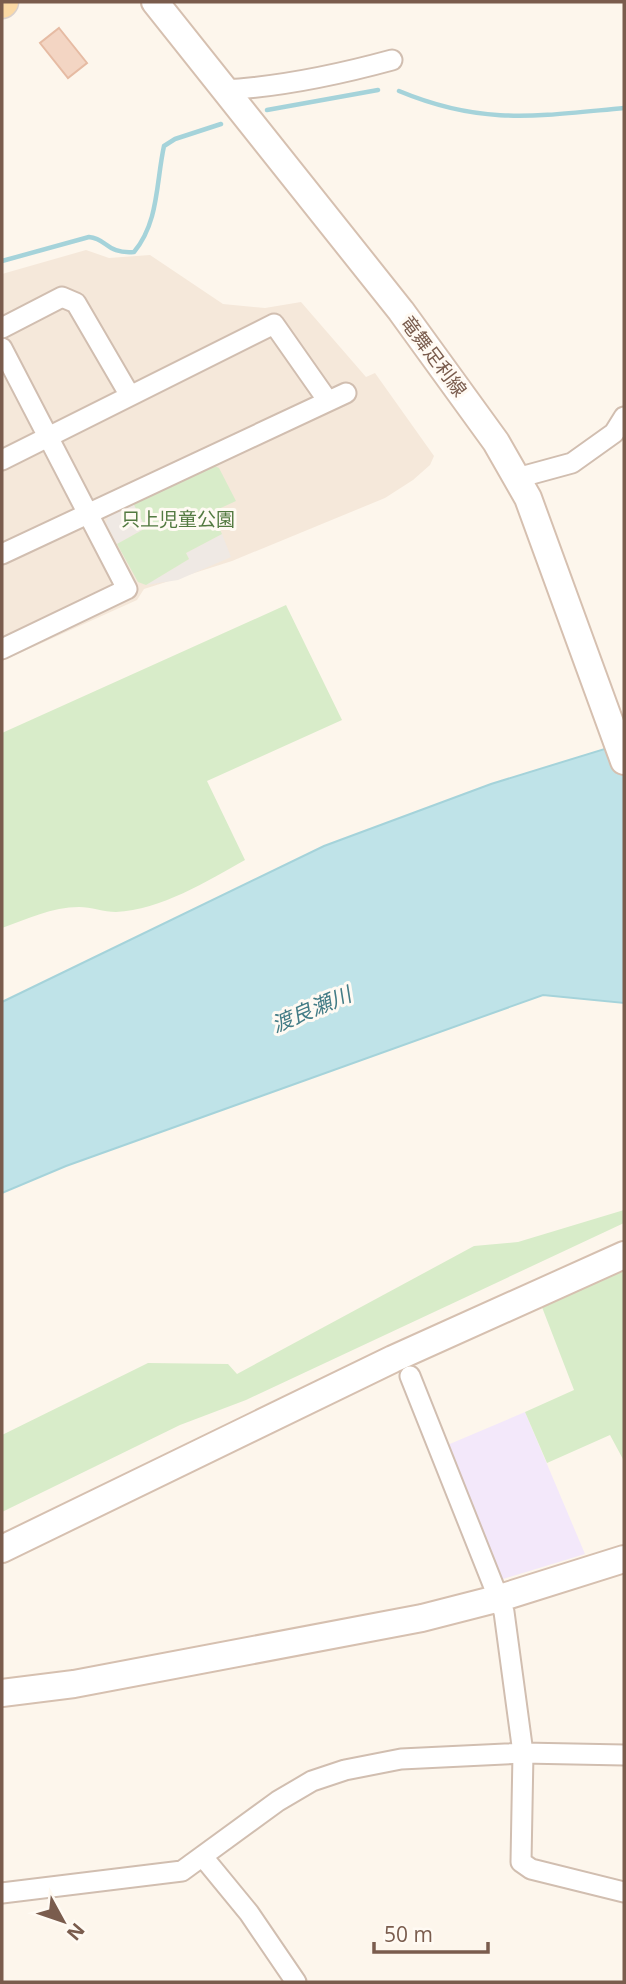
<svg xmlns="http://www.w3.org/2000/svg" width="626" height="1984" font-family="'Open Sans','Noto Sans JP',sans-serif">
  <rect width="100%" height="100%" fill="#fdf6ec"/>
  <path fill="#f5e8da" d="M 86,250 L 109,258 L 150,255 L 223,304 L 265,308 L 301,302 L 366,377 L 375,373 L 434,456 L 430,465 L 413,480 L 385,498 L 232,561 L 144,589 L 137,600 L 2,661 L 2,274 Z"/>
  <path fill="#efe9e4" d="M 132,501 L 146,528 L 117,544 L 106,523 L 109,513 Z
    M 222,534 L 231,557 L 178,580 L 146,585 L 189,559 L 186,553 Z"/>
  <path fill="#f3e8fa" d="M 525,1412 L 585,1554 L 503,1579 L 445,1446 Z"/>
  <path fill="#d8ecc9" d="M 210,464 L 219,468 L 236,501 L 212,512 L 222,534 L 186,553 L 189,559 L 146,585 L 138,582 L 117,544 L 146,528 L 132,501 Z
    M 286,605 L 342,720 L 207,781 L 245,860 C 207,881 161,910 116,912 C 104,912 91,907 79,907 C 52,907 27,919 2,928 L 2,733 Z
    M 624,1210 L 624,1223 L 246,1400 L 180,1425 L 2,1512 L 2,1435 L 148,1363 L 228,1364 L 237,1374 L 474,1246 L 518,1242 Z
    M 624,1263 L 624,1461 L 610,1435 L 547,1463 L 525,1412 L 574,1390 L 540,1302 Z"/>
  <path fill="#bfe3e8" stroke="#a5d3da" stroke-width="2" d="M 624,743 L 624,1003 L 543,995 L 66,1166 L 2,1193 L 2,1002 L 324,846 L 491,784 Z"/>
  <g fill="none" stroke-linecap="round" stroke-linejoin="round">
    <path stroke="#a5d3da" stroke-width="4.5" d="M 399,91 C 483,126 537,116 624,108
      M 267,110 L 378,90
      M 2,261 L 89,237 C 108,239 106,254 134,252 C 159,222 156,182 164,146 L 175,139 L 221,124"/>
  </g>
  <path fill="#f3d5c3" stroke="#e6bba3" stroke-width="2" d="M 59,28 L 87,63 L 68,78 L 40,43 Z"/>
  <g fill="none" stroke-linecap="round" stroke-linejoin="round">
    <defs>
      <path id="street" d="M 223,90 C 280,87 337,75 392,60
        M 2,328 L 62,297 L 76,303 L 129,394
        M 2,348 L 127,589 L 2,649
        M 2,460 L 274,324 L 328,401
        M 517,478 L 572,463 L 614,433 L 624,417
        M 2,554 L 346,393
        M 410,1376 L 504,1612 L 523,1753 L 521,1862 L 531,1869 L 624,1892
        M 203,1857 L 249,1913 L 296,1982
        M 2,1893 L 182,1871 L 278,1801 L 312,1781 L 345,1770 L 401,1759 L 523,1753 L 624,1755"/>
      <path id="secondary" d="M 155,2 L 401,311 L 496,442 L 528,498 L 624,761
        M 2,1549 L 393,1359 L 624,1255
        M 2,1693 L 74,1684 L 422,1618 L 500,1598 L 624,1559"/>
      <path id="primary" d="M 2,3 L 3,2"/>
    </defs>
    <use href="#street" stroke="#d1beb0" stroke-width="23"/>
    <use href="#secondary" stroke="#d6c0b0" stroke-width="30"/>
    <use href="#primary" stroke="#dad1cd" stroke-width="33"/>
    <use href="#street" stroke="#fff" stroke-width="19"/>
    <use href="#secondary" stroke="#fff" stroke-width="26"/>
    <use href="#primary" stroke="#fbd9a5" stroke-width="30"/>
  </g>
  <g text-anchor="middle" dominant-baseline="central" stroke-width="6" stroke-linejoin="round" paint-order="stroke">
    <g font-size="19" fill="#7a5c4d" stroke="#fffaf3">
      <text transform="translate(434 356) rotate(53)">竜舞足利線</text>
    </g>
    <g font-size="19" fill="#537a41" stroke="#fffaf3">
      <text x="178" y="519">只上児童公園</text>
    </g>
    <g font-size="21" font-style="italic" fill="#437c86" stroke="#fffaf3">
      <text transform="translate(311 1009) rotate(-23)">渡良瀬川</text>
    </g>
  </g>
  <rect width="626" height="1984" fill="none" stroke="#7a5c4d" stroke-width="7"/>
  <g transform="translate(63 1921) rotate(130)" stroke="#fffaf3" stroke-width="5" paint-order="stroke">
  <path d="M0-5L12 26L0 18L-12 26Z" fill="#7a5c4d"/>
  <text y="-10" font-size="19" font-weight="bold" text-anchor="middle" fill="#7a5c4d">N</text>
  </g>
  <path d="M374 1942v10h114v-10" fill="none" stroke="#7a5c4d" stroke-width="3.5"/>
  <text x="384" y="1942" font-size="21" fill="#7a5c4d" stroke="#fffaf3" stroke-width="5" paint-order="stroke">50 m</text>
</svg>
